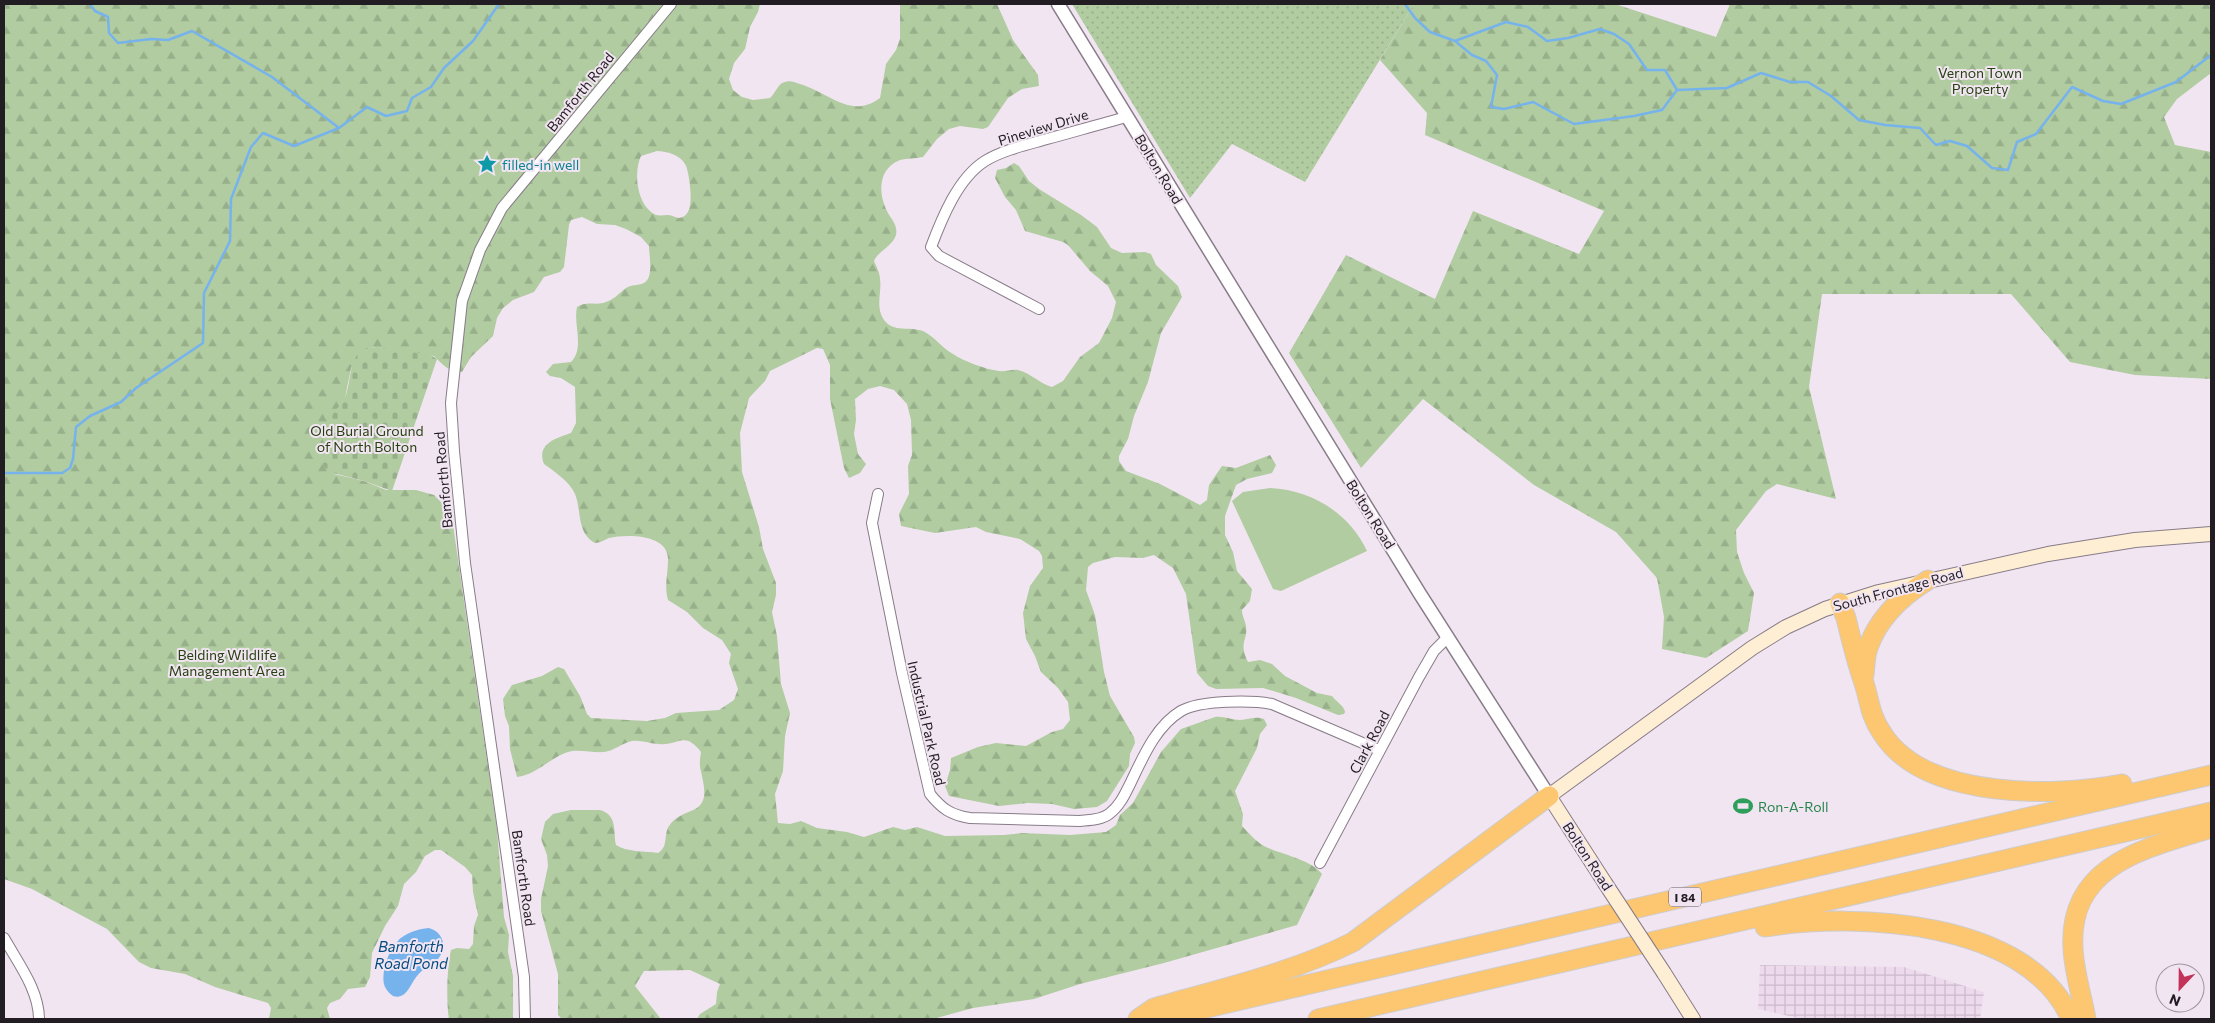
<svg xmlns="http://www.w3.org/2000/svg" width="2215" height="1023" font-family="Commissioner,sans-serif">
  <defs>
    <pattern id="industrial-grid" width="8" height="8" patternUnits="userSpaceOnUse" patternTransform="scale(1.25)"><rect width="8" height="8" fill="#eddaed"/><path d="M0 4h8M4 0v8" fill="none" stroke="#cbbbcb"/></pattern>
    <pattern id="grass-dots" width="8" height="8" patternUnits="userSpaceOnUse" patternTransform="scale(1.25)"><rect width="8" height="8" fill="#b0cca0"/><path d="M2 2h.1M6 6h.1" fill="none" stroke="#97af8a" stroke-width="1.8" stroke-linecap="round"/></pattern>
    <pattern id="forest-firs" width="22" height="20" patternUnits="userSpaceOnUse" patternTransform="scale(1.25)"><rect width="22" height="20" fill="#b0cca0"/><path d="M5 1l3.5 6h-7zM16 11l3.5 6h-7z" fill="#97af8a"/></pattern>
    <pattern id="cemetery-stones" width="16" height="16" patternUnits="userSpaceOnUse" patternTransform="scale(1.25)"><rect width="16" height="16" fill="#b0cca0"/><path d="M2 7V4a2 2 0 0 1 4 0v3zM10 15v-3a2 2 0 0 1 4 0v3z" fill="#97af8a"/></pattern>
  </defs>
  <rect width="100%" height="100%" fill="#f2e5f2"/>
  <path fill="url(#industrial-grid)" d="M 1760,965 L 1904,967 L 1984,992 L 1980,1019 L 1802,1019 L 1758,1009 Z"/>
  <path fill="url(#grass-dots)" d="M 1072,4 L 1414,4 L 1305,182 L 1232,144 L 1190,198 Z"/>
  <path fill="url(#forest-firs)" fill-rule="evenodd" d="M 4,4 L 760,4 L 758,12 L 750,27 L 745,49 L 734,63 L 729,79 L 733,90 L 742,97 L 753,100 L 770,98 C 775,94 778,83 785,82 C 790,80 796,83 800,84 C 828,92 851,120 880,98 L 886,64 L 896,50 L 900,39 L 900,4 L 997,4 L 1013,40 L 1038,75 L 1039,86 L 1022,89 L 1008,98 L 988,127 L 983,129 L 960,126 L 949,129 L 937,139 L 923,157 C 915,159 907,158 900,160 C 877,169 878,195 888,213 C 892,220 898,226 896,235 C 893,246 878,251 874,261 C 876,266 880,273 880,279 C 882,293 875,307 884,320 C 894,333 909,326 923,331 C 935,337 942,348 953,354 C 965,362 985,369 999,371 C 1006,372 1012,369 1018,370 C 1031,373 1040,384 1052,387 L 1063,381 L 1080,357 L 1099,343 L 1112,318 L 1116,302 L 1108,286 L 1090,271 L 1068,245 L 1063,242 L 1025,231 L 1016,210 L 1005,197 L 995,178 L 997,170 L 1006,168 L 1014,163 L 1019,166 L 1029,181 L 1039,189 L 1081,215 L 1097,227 L 1111,248 L 1122,253 L 1145,252 L 1151,254 L 1156,265 L 1178,286 L 1182,297 L 1161,333 L 1148,382 L 1134,416 L 1128,439 L 1119,456 L 1119,461 L 1126,471 L 1160,484 L 1200,505 L 1207,500 L 1209,485 L 1222,466 L 1236,468 L 1270,455 L 1276,465 L 1272,473 L 1247,479 L 1236,485 L 1225,516 L 1225,535 L 1233,552 L 1237,571 L 1252,589 L 1250,601 L 1242,610 C 1242,616 1245,620 1246,626 C 1248,641 1238,642 1248,662 L 1260,660 L 1272,664 L 1285,676 L 1317,693 L 1332,696 C 1336,702 1344,705 1345,712 L 1344,714 L 1338,715 L 1296,698 L 1263,688 L 1216,689 L 1208,686 L 1197,673 L 1186,594 L 1173,568 L 1154,555 L 1143,558 L 1115,557 L 1093,563 L 1088,567 L 1086,590 L 1095,615 L 1104,672 L 1110,696 L 1134,737 L 1135,743 L 1130,754 L 1129,766 L 1107,801 L 1097,807 L 1074,809 L 1052,804 L 1028,803 L 999,806 L 949,796 L 945,786 L 950,770 L 951,758 L 978,747 L 996,743 L 1026,746 L 1052,732 L 1063,729 L 1070,720 L 1068,702 L 1058,688 L 1041,672 L 1035,656 L 1026,639 L 1023,613 L 1030,586 L 1043,568 L 1042,556 L 1039,551 L 1020,539 L 986,532 L 976,527 L 935,533 L 901,526 L 899,514 L 909,494 L 908,466 L 912,455 L 911,420 L 907,404 L 894,390 L 880,386 L 868,389 L 855,399 L 856,420 L 854,434 L 858,454 L 866,464 L 860,473 L 849,478 L 844,468 L 830,399 L 830,365 L 823,349 L 817,348 L 770,371 L 765,381 L 749,398 L 740,433 L 742,472 L 759,527 L 763,549 L 776,583 L 776,595 L 772,612 L 777,636 L 781,684 L 790,713 L 785,736 L 783,771 L 775,794 L 778,823 L 790,824 L 801,821 L 817,828 L 847,832 L 864,837 L 893,827 L 905,830 L 917,827 L 945,836 L 1004,835 L 1022,833 L 1070,835 L 1106,832 L 1116,825 L 1120,815 L 1133,803 L 1161,752 L 1181,729 L 1215,717 C 1224,716 1231,720 1240,720 C 1249,719 1256,716 1264,719 L 1267,725 L 1260,734 L 1257,748 L 1235,791 L 1243,814 L 1242,826 C 1249,833 1257,843 1266,847 C 1281,854 1312,860 1322,874 L 1297,925 L 1164,963 L 1080,984 L 1034,999 L 973,1008 L 933,1019 L 697,1019 L 700,1014 L 716,1004 L 717,992 L 720,984 L 690,970 L 644,971 L 635,986 L 661,1019 L 562,1019 L 558,1015 L 558,974 L 541,911 L 541,899 L 548,866 L 547,855 L 541,839 L 545,822 L 553,814 L 571,810 L 600,810 C 618,815 613,832 616,845 C 626,852 645,851 658,853 C 669,846 663,836 669,826 C 674,818 683,814 691,811 C 710,804 704,787 701,771 C 699,765 700,758 701,752 C 684,730 679,746 659,744 C 650,744 642,740 632,741 C 622,743 614,751 604,752 C 591,753 576,748 565,753 C 548,760 535,775 517,777 L 510,749 L 509,726 L 505,716 L 503,699 L 512,685 L 542,676 L 558,667 L 564,669 L 580,696 L 587,714 L 591,718 L 647,721 L 665,718 L 676,713 L 719,710 L 734,700 L 738,689 L 729,663 L 731,654 L 722,640 L 703,628 L 687,612 L 668,600 C 664,586 668,574 668,560 C 669,534 627,534 609,538 C 604,540 600,543 595,543 C 576,532 582,511 575,494 C 570,482 554,471 544,464 C 536,444 556,438 571,433 L 576,423 L 575,387 L 561,378 L 550,376 L 546,372 L 553,364 L 571,362 C 585,348 573,325 577,307 C 585,301 594,305 603,303 C 614,300 618,294 626,288 C 632,284 638,286 644,283 C 654,278 649,255 649,246 L 641,237 L 626,229 L 615,225 L 597,224 L 582,217 L 571,220 L 569,225 L 564,267 L 560,272 L 544,277 L 534,292 L 513,300 L 503,308 L 497,318 L 493,336 L 471,357 L 462,372 C 450,373 442,364 434,356 L 370,347 L 351,368 L 345,398 L 332,417 L 334,474 L 364,481 L 386,490 L 416,490 L 434,495 L 446,507 L 452,518 L 497,829 L 504,917 L 509,935 L 508,952 L 513,976 L 513,1019 L 449,1019 C 446,1002 447,967 451,950 L 457,948 L 469,949 L 473,944 L 474,926 L 478,915 L 473,892 L 472,875 L 465,867 L 441,850 L 435,850 L 425,856 L 416,872 L 404,884 L 398,906 L 385,926 L 372,953 L 370,977 L 365,987 L 348,989 L 340,999 L 330,1003 L 327,1008 L 330,1019 L 269,1019 L 271,1008 L 268,1003 L 215,987 L 185,974 L 151,968 L 139,962 L 107,929 L 32,889 L 4,879 ZM 657,151 C 672,152 686,157 688,173 C 690,184 696,217 679,218 C 676,218 672,215 668,215 C 664,215 660,216 656,215 C 637,206 633,173 641,156 Z
    M 1414,4 L 1615,4 L 1716,37 L 1730,4 L 2211,4 L 2211,73 L 2177,99 L 2164,117 L 2175,145 L 2211,152 L 2211,379 L 2135,375 L 2070,362 L 2011,294 L 1822,294 L 1809,387 L 1836,499 L 1777,484 L 1766,491 L 1736,530 L 1737,552 L 1744,573 L 1754,593 L 1748,631 L 1706,658 L 1662,649 L 1664,617 L 1657,578 L 1616,532 L 1534,485 L 1423,399 L 1361,468 L 1289,353 L 1346,255 L 1435,299 L 1473,211 L 1579,254 L 1604,211 L 1425,135 L 1427,113 L 1380,60 Z"/>
  <path fill="url(#cemetery-stones)" d="M 370,347 L 429,354 L 437,359 L 392,491 L 364,481 L 329,472 L 321,463 C 322,448 324,432 331,418 C 335,410 342,404 346,395 C 352,378 348,352 370,347 Z"/>
  <path fill="#b0cca0" d="M 1270,488 C 1312,490 1349,513 1367,551 L 1281,591 L 1273,589 L 1232,501 L 1243,492 Z"/>
  <path fill="#76b3ed" d="M 429,928 C 443,932 448,947 438,959 C 432,965 423,968 417,976 C 410,984 407,1000 393,996 C 390,994 387,991 385,987 C 380,975 388,951 397,942 C 404,933 418,929 429,928 Z"/>
  <g fill="none" stroke-linecap="round" stroke-linejoin="round">
    <path stroke="#76b3ed" stroke-width="2.5" d="M 90,4 L 95,11 L 108,17 L 109,33 L 118,43 L 151,39 L 168,40 L 192,31 L 272,77 L 339,128
      M 1405,4 L 1415,18 L 1430,32 L 1455,41 L 1506,22 L 1528,27 L 1547,41 L 1568,38 L 1600,29 L 1614,34 L 1629,44 L 1647,70 L 1665,70 L 1677,90 L 1727,88 L 1761,73 L 1790,82 L 1808,82 L 1831,96 L 1859,120 L 1885,125 L 1920,128 L 1936,145 L 1950,141 L 1967,146 L 1992,168 L 2008,170 L 2017,142 L 2036,134 L 2072,87 L 2103,101 L 2121,104 L 2176,82 L 2211,55
      M 1455,41 L 1472,55 L 1486,61 L 1497,75 L 1491,107 L 1504,109 L 1533,102 L 1574,124 L 1634,116 L 1662,110 L 1677,90
      M 4,473 L 62,473 L 70,468 L 73,459 L 76,427 L 90,416 L 121,402 L 136,388 L 203,343 L 204,293 L 230,241 L 231,199 L 251,147 L 263,133 L 294,146 L 339,128 L 367,107 L 386,116 L 407,111 L 412,98 L 431,87 L 444,68 L 473,41 L 499,4"/>
    <defs>
      <path id="minor" d="M 1039,309 L 939,256 L 931,247 C 942,218 958,178 985,161 C 1003,150 1026,145 1047,139 C 1073,132 1100,124 1127,117
        M 878,494 L 872,523 L 902,673 L 930,794 C 942,809 951,815 970,818 L 1080,821 C 1090,820 1101,820 1109,814 C 1120,806 1125,794 1131,782 C 1143,757 1156,726 1181,711 C 1200,700 1251,700 1272,704 L 1379,750
        M 1320,863 L 1419,677 L 1434,651 L 1447,638
        M 4,938 C 18,963 39,990 39,1019
        M 525,1019 L 524,977 L 465,563 L 454,451 L 451,403 L 462,301 L 480,250 L 502,208 L 671,4"/>
      <path id="tertiary" d="M 1058,4 L 1420,594 L 1549,796"/>
      <path id="secondary" d="M 1605,883 L 1549,796 L 1752,648 L 1786,627 L 1825,609 L 1879,592 L 2048,554 L 2135,540 L 2211,534
        M 1664,973 L 1693,1019"/>
      <path id="motorway" d="M 1840,603 L 1846,618 C 1851,639 1856,660 1863,680 C 1870,700 1869,714 1882,733 C 1924,800 2055,797 2122,784
        M 1864,675 C 1865,666 1865,656 1868,648 C 1878,618 1902,596 1928,580
        M 1765,927 C 1856,912 2028,920 2071,1019
        M 1138,1019 L 1154,1008 C 1219,989 1292,973 1353,942 L 1549,796
        M 1159,1019 L 2211,775
        M 1318,1019 L 2211,812
        M 2086,1019 C 2082,996 2074,972 2073,948 C 2068,863 2148,848 2211,828"/>
    </defs>
    <use href="#minor" stroke="#887c88" stroke-width="12"/>
    <use href="#tertiary" stroke="#887c88" stroke-width="15"/>
    <use href="#secondary" stroke="#887c88" stroke-width="16"/>
    <use href="#motorway" stroke="#cecdce" stroke-width="21"/>
    <use href="#minor" stroke="#fff" stroke-width="10"/>
    <use href="#tertiary" stroke="#fff" stroke-width="12"/>
    <use href="#secondary" stroke="#feeed4" stroke-width="14"/>
    <use href="#motorway" stroke="#fdc670" stroke-width="19"/>
    <defs>
      <path id="secondary-bridge" d="M 1605,883 L 1664,973"/>
    </defs>
    <use href="#secondary-bridge" stroke="#887c88" stroke-width="16" stroke-linecap="butt"/>
    <use href="#secondary-bridge" stroke="#feeed4" stroke-width="14"/>
  </g>
  <defs>
    <symbol id="sight-bare" viewBox="-9 -9 18 18"><path d="M0-6L1.8-2.2L6-1.7L2.9 1.2L3.7 5.4L0 3.3L-3.7 5.4L-2.9 1.2L-6-1.7L-1.8-2.2Z" fill="#0f9aa8" stroke="#f2e5f2" stroke-width="2.5" paint-order="stroke"/></symbol>
    <symbol id="stadium-bare" viewBox="-9 -9 18 18"><path d="M0-5a6.5 5 0 1 0 0 10a6.5 5 0 1 0 0-10ZM-3.5-1.8h7v3.6h-7Z" fill="#2e9e5b" stroke="#f2e5f2" stroke-width="2.5" paint-order="stroke"/></symbol>
  </defs>
  <g fill-rule="evenodd">
    <use href="#sight-bare" x="473" y="150" width="28" height="28"/>
    <use href="#stadium-bare" x="1729" y="792" width="28" height="28"/>
  </g>
  <g text-anchor="middle" dominant-baseline="central" stroke-width="4" stroke-linejoin="round" paint-order="stroke">
    <rect fill="#f2e5f2" stroke="#605960" stroke-width="1" x="1669" y="887.5" width="32" height="19" rx="4"/>
    <g font-size="12" font-weight="bold" fill="#221d22">
      <text x="1685" y="897">I 84</text>
    </g>
    <g font-size="14" fill="#264110" stroke="#f2e5f2">
      <text x="1980" y="72">Vernon Town<tspan x="1980" dy="16">Property</tspan></text>
      <text x="367" y="430">Old Burial Ground<tspan x="367" dy="16">of North Bolton</tspan></text>
      <text x="227" y="654">Belding Wildlife<tspan x="227" dy="16">Management Area</tspan></text>
    </g>
    <g font-size="14" fill="#221d22" stroke="#f2e5f2">
      <text transform="translate(580 92) rotate(-51)">Bamforth Road</text>
      <text transform="translate(1043 127) rotate(-17)">Pineview Drive</text>
      <text transform="translate(1159 169) rotate(59)">Bolton Road</text>
      <text transform="translate(443 480) rotate(-95)">Bamforth Road</text>
      <text transform="translate(1371 514) rotate(58)">Bolton Road</text>
      <text transform="translate(1898 589) rotate(-15)">South Frontage Road</text>
      <text transform="translate(927 723) rotate(77)">Industrial Park Road</text>
      <text transform="translate(1369 742) rotate(-62)">Clark Road</text>
      <text transform="translate(1588 856) rotate(57)">Bolton Road</text>
      <text transform="translate(524 878) rotate(82)">Bamforth Road</text>
    </g>
    <g font-size="14" fill="#0d838f" stroke="#f2e5f2" text-anchor="start">
      <text x="502" y="164">filled-in well</text>
    </g>
    <g font-size="14" fill="#27864d" stroke="#f2e5f2" text-anchor="start">
      <text x="1758" y="806">Ron-A-Roll</text>
    </g>
    <g font-size="15" font-style="italic" fill="#024b80" stroke="#f2e5f2">
      <text x="411" y="946">Bamforth<tspan x="411" dy="17">Road Pond</tspan></text>
    </g>
  </g>
  <rect width="2215" height="1023" fill="none" stroke="#221d22" stroke-width="10"/>
  <g transform="translate(2180 988) rotate(202)"><circle r="24" fill="#f2e5f2" stroke="#9f959f"/>
  <path d="M0-4L9 19L0 12L-9 19Z" fill="#c23259"/>
  <text y="-8" font-size="14" font-weight="bold" text-anchor="middle" fill="#221d22">N</text>
  </g>
</svg>
